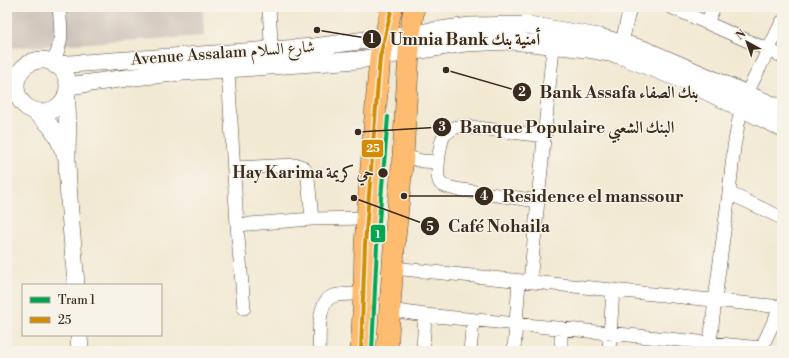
<svg xmlns="http://www.w3.org/2000/svg" width="789" height="358" font-family="'Libre Bodoni',Amiri,serif">
  <rect width="100%" height="100%" fill="#f7f3e8"/>
  <filter id="ink" filterUnits="userSpaceOnUse"><feTurbulence type="fractalNoise" baseFrequency=".025" numOctaves="2"/><feDisplacementMap in="SourceGraphic" scale="8" xChannelSelector="R" yChannelSelector="G"/><feConvolveMatrix kernelMatrix="1 2 1 2 8 2 1 2 1" color-interpolation-filters="sRGB"/></filter>
  <filter id="wash" filterUnits="userSpaceOnUse"><feTurbulence type="fractalNoise" baseFrequency=".012" numOctaves="4" result="noise"/><feDisplacementMap in="SourceGraphic" scale="16" xChannelSelector="R" yChannelSelector="G"/><feGaussianBlur stdDeviation="0.9" result="paint"/><feColorMatrix in="noise" values="0 0 0 0 0 0 0 0 0 0 0 0 0 0 0 0 0 1.4 0 .05"/><feComposite in="paint" operator="in"/></filter>
  <g filter="url(#wash)">
    <rect width="100%" height="100%" fill="#f2e9d3"/>
    <path fill="#cec2b9" d="M 7,7 L 203,7 L 204,36 L 7,48 Z"/>
  </g>
  <g filter="url(#ink)">
    <g fill="none" stroke-linecap="round" stroke-linejoin="round">
      <defs>
        <path id="minor" d="M 269,7 L 272,59
          M 671,7 L 782,56
          M 707,22 L 714,7
          M 620,52 L 630,7
          M 52,63 C 64,42 61,30 59,7
          M 228,70 L 237,225 L 244,308
          M 403,156 L 422,161 L 438,162
          M 234,168 L 294,165 C 303,165 306,169 308,178 L 312,219
          M 729,193 L 782,218
          M 538,201 L 455,189 C 451,187 443,187 440,183 C 435,175 440,143 444,135 L 453,128 L 462,126 L 544,136
          M 237,225 L 312,219 L 366,218
          M 393,268 L 782,307
          M 530,282 L 554,37
          M 390,310 L 425,315 L 761,348
          M 710,343 L 715,300 L 729,193 L 734,147 L 741,108 L 747,93 L 782,22
          M 319,351 C 320,337 316,302 333,296 C 342,293 354,294 364,294
          M 423,351 L 425,315
          M 470,351 L 473,320
          M 514,351 L 519,281
          M 561,351 L 561,328
          M 609,351 L 613,290
          M 760,351 L 782,304"/>
        <path id="tertiary" d="M16 86a26 26 0 1 1 52 0a26 26 0 1 1-52 0Z
          M 55,65 L 314,47 L 470,26 L 529,25 L 599,37 L 643,49 L 782,109
          M 68,86 L 134,77 L 183,72 L 358,60 L 465,43 L 512,41 L 587,49 L 619,55 L 685,81 L 782,128
          M 66,95 C 69,116 67,138 67,159 C 68,201 73,243 76,285
          M 32,110 C 52,124 56,132 65,154
          M 79,335 L 80,351"/>
        <path id="primary" d="M 361,351 L 364,294 L 365,244 L 373,141 L 380,57 L 392,7
          M 387,351 L 394,249 L 403,156 L 410,34 L 414,7"/>
      </defs>
      <use href="#minor" stroke="#564739" stroke-width="14"/>
      <use href="#tertiary" stroke="#564739" stroke-width="18"/>
      <use href="#primary" stroke="#564739" stroke-width="22"/>
      <use href="#minor" stroke="#fff" stroke-width="13"/>
      <use href="#tertiary" stroke="#fff" stroke-width="17"/>
      <use href="#primary" stroke="#fdbc70" stroke-width="21"/>
      <defs>
        <path id="bus-1" d="M 361,351 L 365,244 L 380,57 L 392,7"/>
      </defs>
      <use href="#bus-1" stroke="#f7f3e8" stroke-width="7"/>
      <use href="#bus-1" stroke="#d18d06" stroke-width="4"/>
      <defs>
        <path id="tram-1" d="M 372,351 L 377,245 L 388,117"/>
      </defs>
      <use href="#tram-1" stroke="#f7f3e8" stroke-width="7"/>
      <use href="#tram-1" stroke="#00a651" stroke-width="4"/>
    </g>
  </g>
  <circle fill="#3b2a1e" stroke="#f7f3e8" stroke-width="1.5" cx="383" cy="173" r="5.5"/>
  <g text-anchor="middle" dominant-baseline="central" stroke-width="3" stroke-linejoin="round" paint-order="stroke">
    <g font-size="16" fill="#3b2a1e" stroke="#f7f3e8">
      <text transform="translate(223 53) rotate(-4)">Avenue Assalam شارع السلام</text>
    </g>
    <g font-size="16" font-weight="bold" fill="#3b2a1e" stroke="#f7f3e8" text-anchor="end">
      <text x="374" y="173">Hay Karima حي كريمة</text>
    </g>
  </g>
  <path fill="none" stroke="#3b2a1e" stroke-width="1.5" d="M317 30L372 39M446 70L522 92M358 132L442 127M404 196L484 196M354 198L430 226"/>
  <g fill="#3b2a1e" stroke="#f7f3e8" stroke-width="1.5">
    <circle cx="317" cy="30" r="4"/>
    <circle cx="446" cy="70" r="4"/>
    <circle cx="358" cy="132" r="4"/>
    <circle cx="404" cy="196" r="4"/>
    <circle cx="354" cy="198" r="4"/>
    <circle cx="372" cy="39" r="10"/>
    <circle cx="522" cy="92" r="10"/>
    <circle cx="442" cy="127" r="10"/>
    <circle cx="484" cy="196" r="10"/>
    <circle cx="430" cy="226" r="10"/>
  </g>
  <g font-size="12" text-anchor="middle" font-weight="bold" fill="#fff">
    <text x="372" y="43">1</text>
    <text x="522" y="96">2</text>
    <text x="442" y="131">3</text>
    <text x="484" y="200">4</text>
    <text x="430" y="231">5</text>
  </g>
  <g font-size="17" text-anchor="middle" font-weight="bold" fill="#3b2a1e" stroke="#f7f3e8" stroke-width="3" stroke-linejoin="round" paint-order="stroke">
    <text x="465" y="45">Umnia Bank أمنية بنك</text>
    <text x="619" y="98">Bank Assafa بنك الصفاء</text>
    <text x="567" y="133">Banque Populaire البنك الشعبي</text>
    <text x="593" y="202">Residence el manssour</text>
    <text x="499" y="232">Café Nohaila</text>
  </g>
  <g stroke="#f7f3e8" stroke-width="1.5">
    <rect x="361" y="139" width="23" height="19" rx="4" fill="#d18d06"/>
    <rect x="370" y="224" width="16" height="19" rx="4" fill="#00a651"/>
  </g>
  <g font-size="11" text-anchor="middle" font-weight="bold" fill="#fff">
    <text x="373" y="152">25</text>
    <text x="378" y="238">1</text>
  </g>
  <rect width="789" height="358" fill="none" stroke="#f7f3e8" stroke-width="24"/>
  <rect x="22" y="284" width="140" height="52" fill="#f7f3e8" stroke="#aca397"/>
  <rect x="30" y="297" width="20" height="6" fill="#00a651" stroke="#aca397"/>
  <text x="58" y="304" font-size="12" fill="#3b2a1e">Tram 1</text>
  <rect x="30" y="317" width="20" height="6" fill="#d18d06" stroke="#aca397"/>
  <text x="58" y="324" font-size="12" fill="#3b2a1e">25</text>
  <g transform="translate(747 42) rotate(320)" stroke="#f7f3e8" stroke-width="3" paint-order="stroke">
  <path d="M0-3L7 15L0 10L-7 15Z" fill="#3b2a1e"/>
  <text y="-6" font-size="11" font-weight="bold" text-anchor="middle" fill="#3b2a1e">N</text>
  </g>
</svg>
